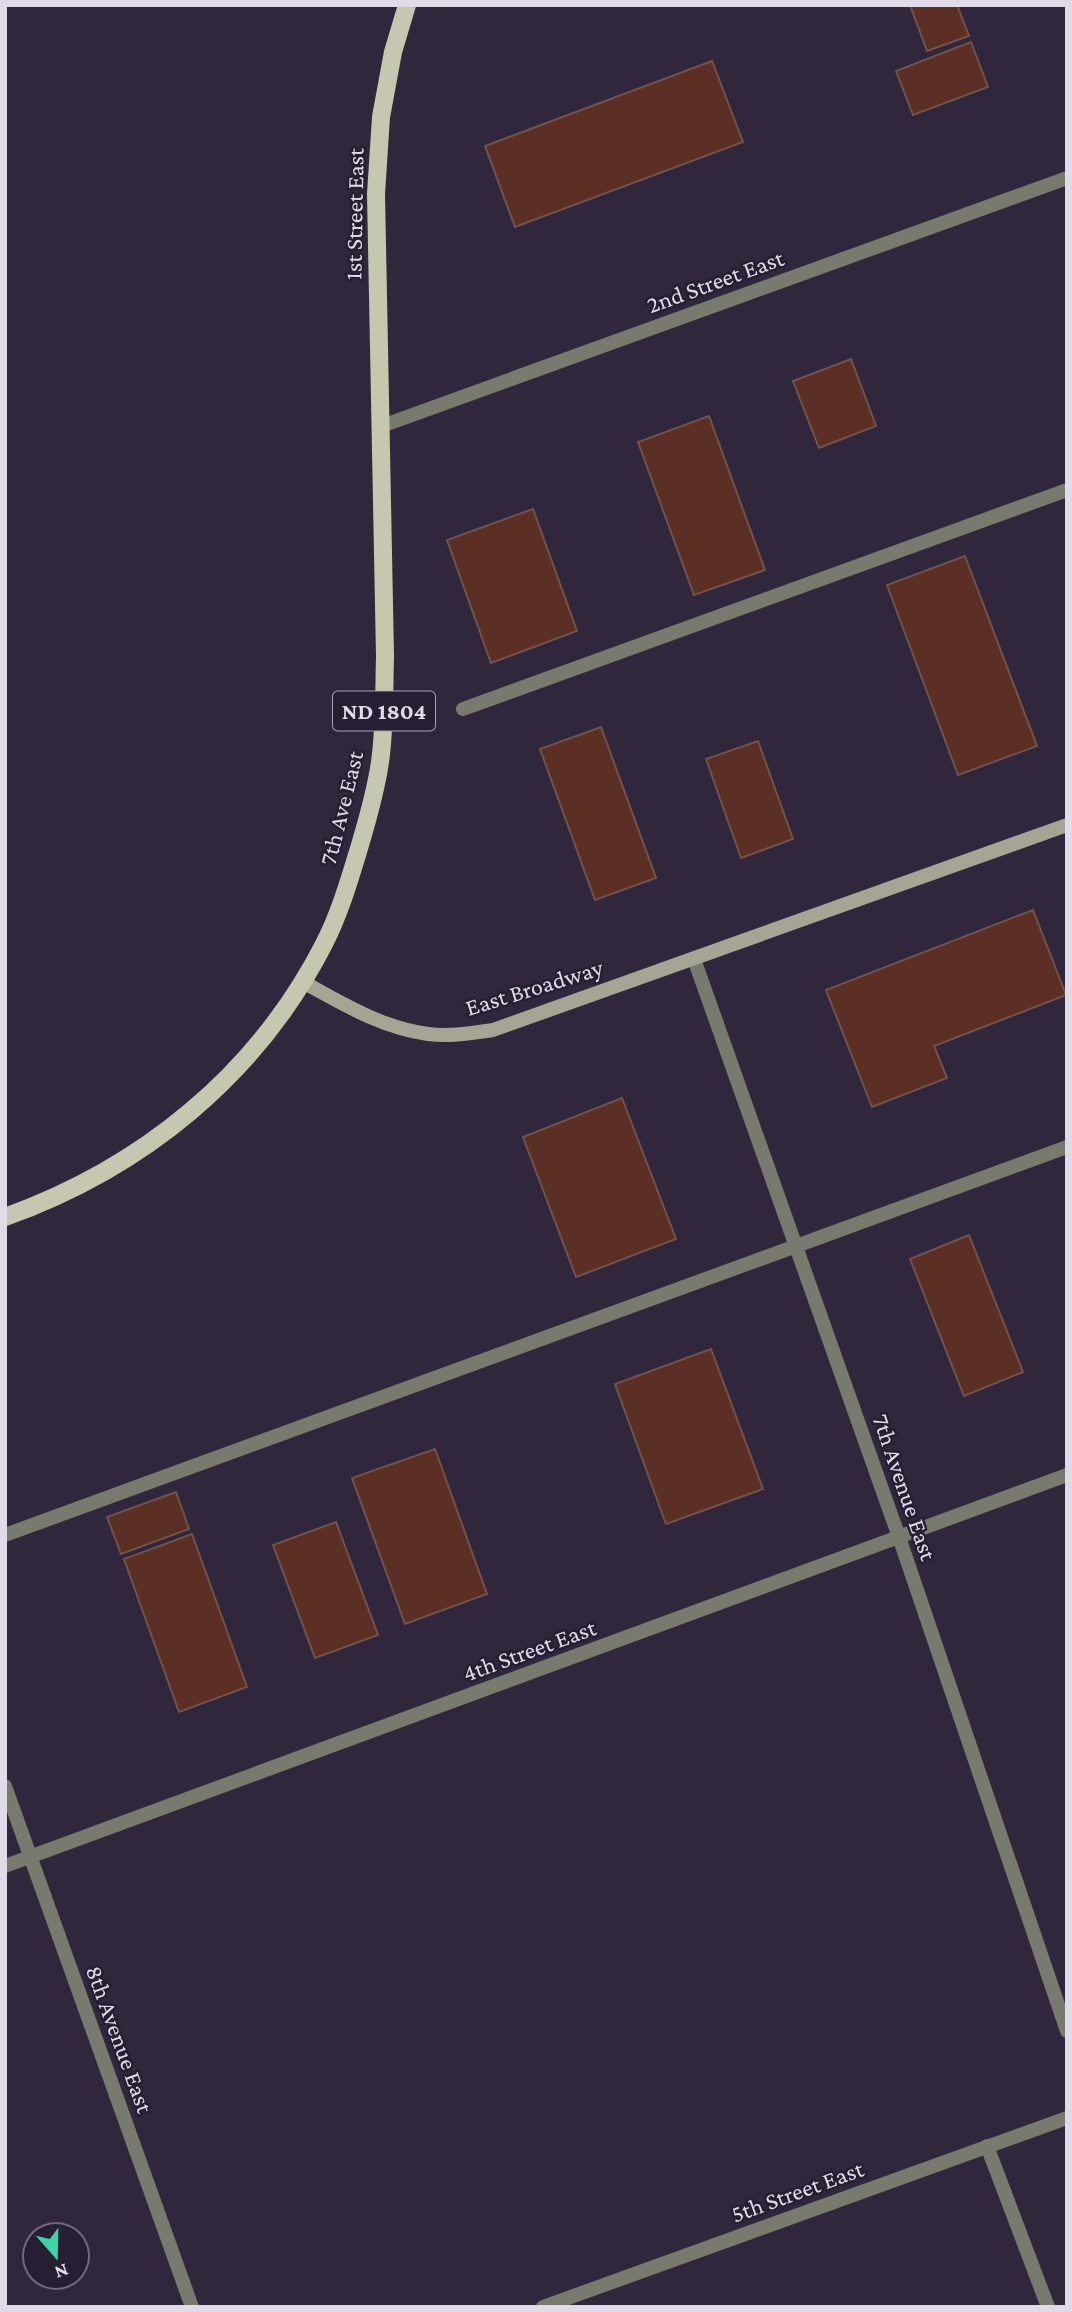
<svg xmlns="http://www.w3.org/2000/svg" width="1072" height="2312" font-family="'Crimson Pro',serif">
  <rect width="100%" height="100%" fill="#30273c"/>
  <path fill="#5b2f23" stroke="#70544c" stroke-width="2" d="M 910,5 L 957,5 L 969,36 L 927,51 Z
    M 971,42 L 988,87 L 913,115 L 896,71 Z
    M 712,61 L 743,142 L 515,227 L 485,146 Z
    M 851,359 L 876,426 L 819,448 L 793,381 Z
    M 709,416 L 765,570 L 694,595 L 638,442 Z
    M 533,509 L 577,631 L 491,663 L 447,540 Z
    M 965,556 L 1037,746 L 958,775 L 887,585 Z
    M 601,727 L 656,878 L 595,900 L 540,749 Z
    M 758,741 L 793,839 L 741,858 L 706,759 Z
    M 1033,910 L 1066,995 L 934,1046 L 947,1078 L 872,1107 L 826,990 Z
    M 622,1098 L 676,1239 L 576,1277 L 523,1137 Z
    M 969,1235 L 1023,1372 L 964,1396 L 910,1259 Z
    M 711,1349 L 763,1489 L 666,1524 L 615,1384 Z
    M 435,1449 L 487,1594 L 405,1624 L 352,1478 Z
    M 176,1492 L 189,1529 L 121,1554 L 107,1517 Z
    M 336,1522 L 378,1635 L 315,1658 L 273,1545 Z
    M 192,1534 L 247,1687 L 179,1712 L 124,1559 Z"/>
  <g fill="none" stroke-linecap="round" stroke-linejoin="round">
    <path stroke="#787a6e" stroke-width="14" d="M 463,709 L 1067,490
      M 5,1535 L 1067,1147
      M 987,2146 L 1048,2307"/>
    <path stroke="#787a6e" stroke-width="14" d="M 379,427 L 1067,178
      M 694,959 L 899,1537 L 1067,2031
      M 5,1786 L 192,2307
      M 5,1866 L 1067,1475
      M 543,2307 L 1067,2118"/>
    <path stroke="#a4a693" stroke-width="14" d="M 303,982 C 343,1004 382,1028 428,1034 C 450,1037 472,1033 493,1030 L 1067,825"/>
    <path stroke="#c5c8af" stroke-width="18" d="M 5,1217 C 142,1168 257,1075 324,944 C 340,913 350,878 360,845 C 368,818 376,790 380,762 C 385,727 384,691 385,656 L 376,194 L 381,117 L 393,52 L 407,5"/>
  </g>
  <g text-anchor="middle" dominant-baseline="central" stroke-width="5" stroke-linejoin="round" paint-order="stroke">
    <rect fill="#261e32" stroke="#a9a2b2" stroke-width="2" x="333" y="691.5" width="102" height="39" rx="5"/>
    <g font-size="23" font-weight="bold" fill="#e1dbe9">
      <text x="384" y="711">ND 1804</text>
    </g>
    <g font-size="24" fill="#e1dbe9" stroke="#261e32">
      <text transform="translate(354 214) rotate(-89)">1st Street East</text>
      <text transform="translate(715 281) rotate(-20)">2nd Street East</text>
      <text transform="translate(341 808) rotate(-76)">7th Ave East</text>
      <text transform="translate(534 987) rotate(-17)">East Broadway</text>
      <text transform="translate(905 1487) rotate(71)">7th Avenue East</text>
      <text transform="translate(529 1650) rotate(-20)">4th Street East</text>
      <text transform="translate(120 2039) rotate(70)">8th Avenue East</text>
      <text transform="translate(797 2191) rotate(-20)">5th Street East</text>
    </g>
  </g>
  <rect width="1072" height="2312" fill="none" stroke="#e1dbe9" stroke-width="14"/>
  <g transform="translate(56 2256) rotate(160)"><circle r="33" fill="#261e32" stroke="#716a7b" stroke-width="2"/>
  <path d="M0-5L12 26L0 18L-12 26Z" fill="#3ad4a5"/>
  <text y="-10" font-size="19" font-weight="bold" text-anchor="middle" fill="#e1dbe9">N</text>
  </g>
</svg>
